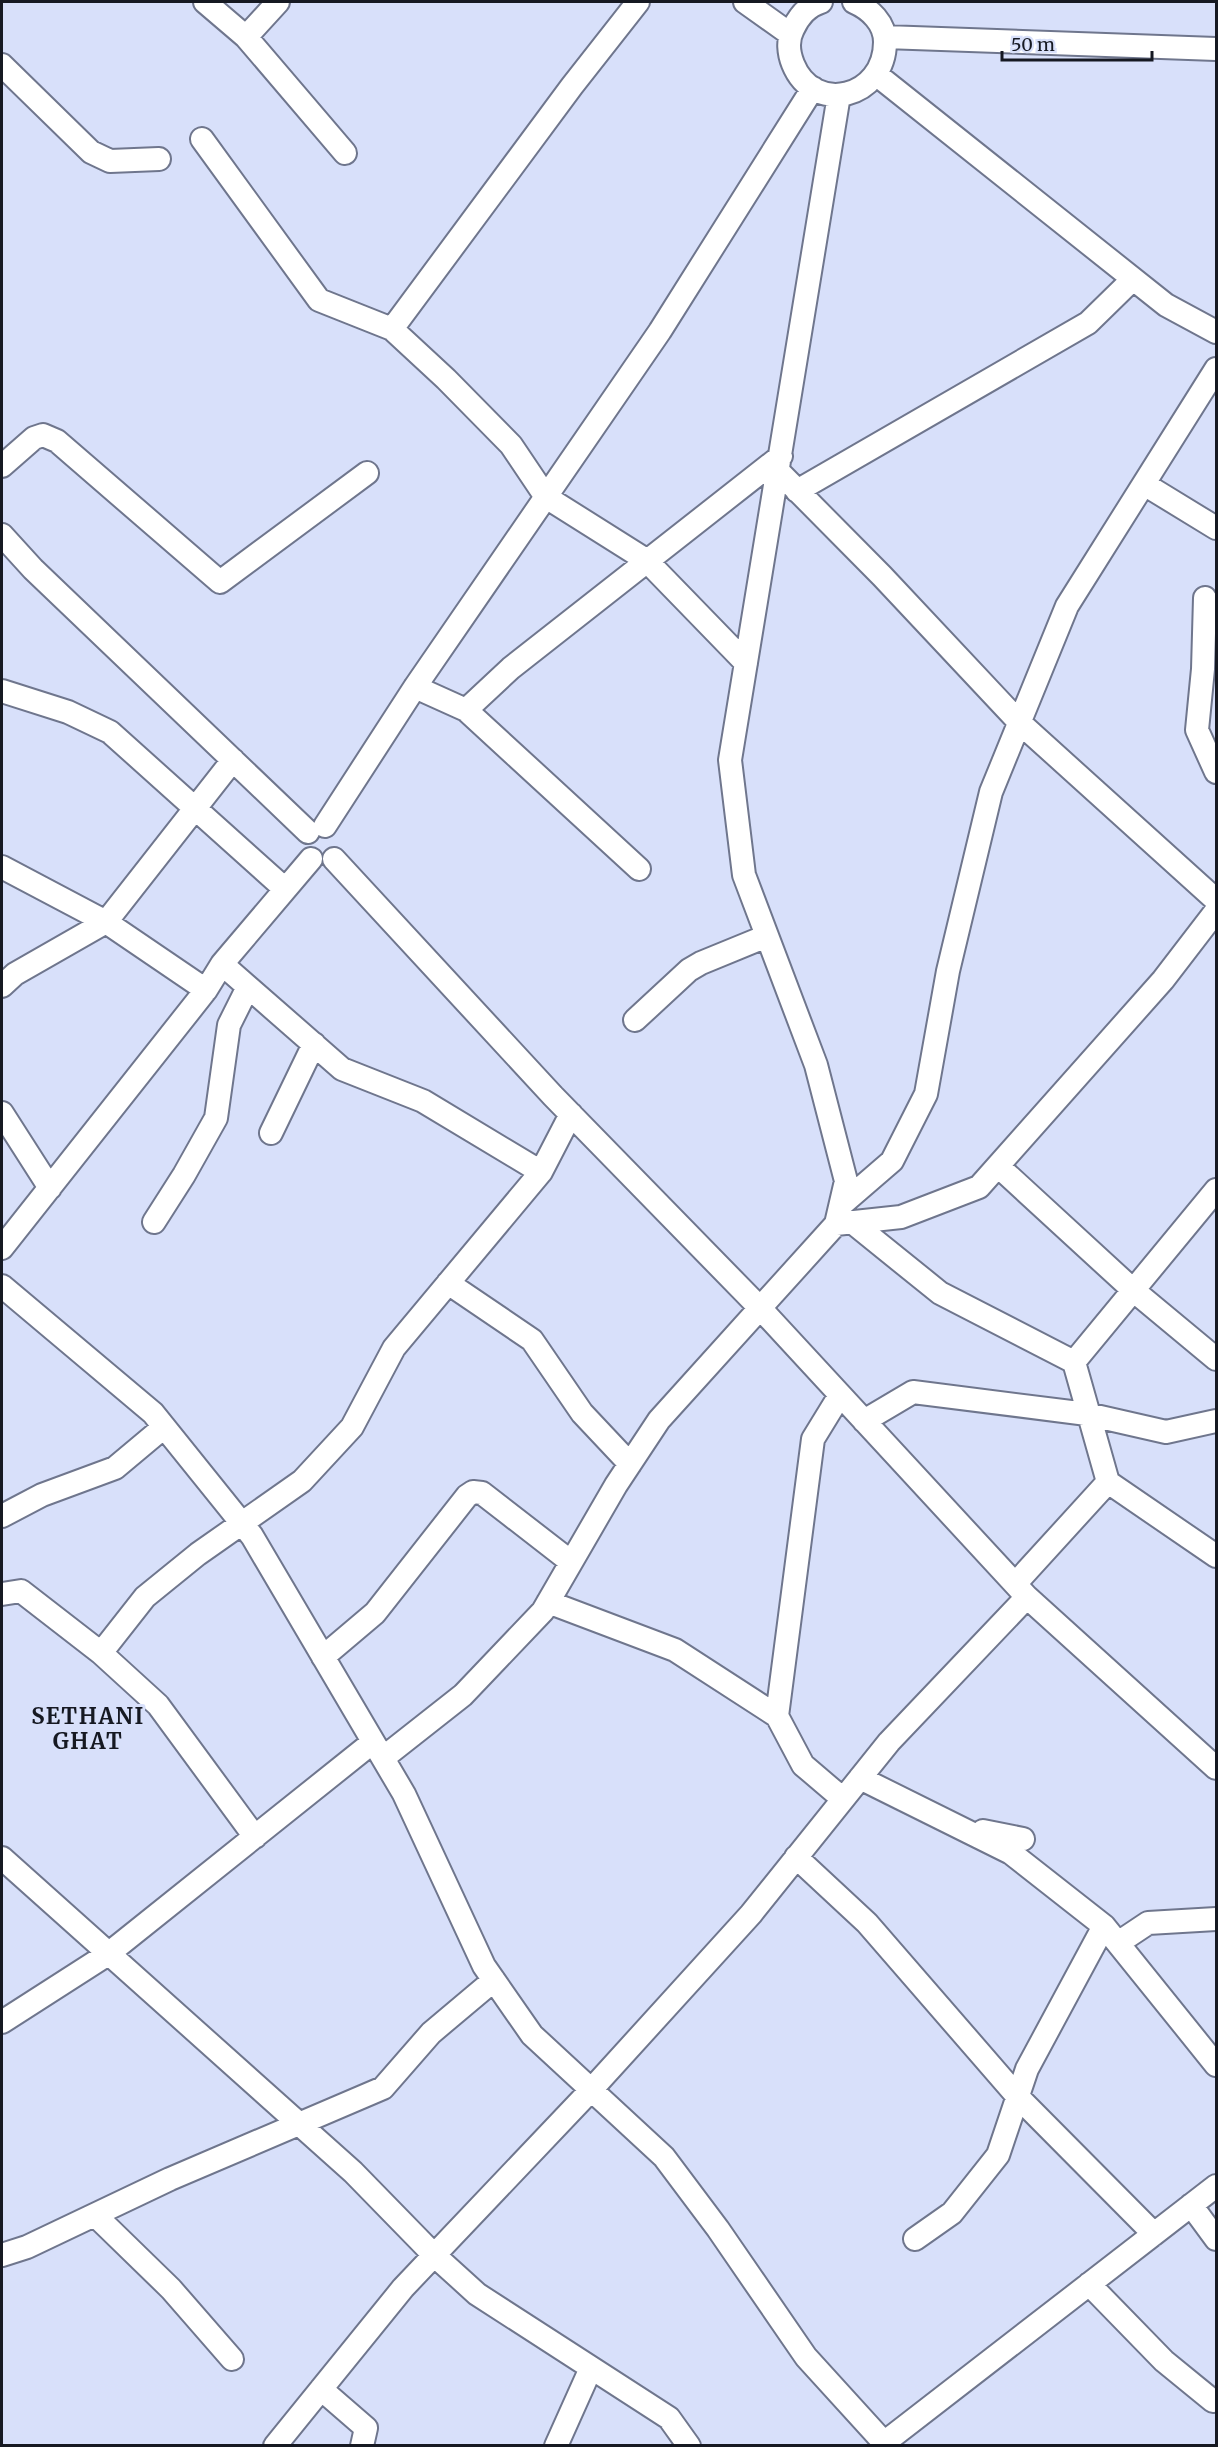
<svg xmlns="http://www.w3.org/2000/svg" width="1218" height="2447" font-family="Merriweather,serif">
  <rect width="100%" height="100%" fill="#d8e0fa"/>
  <g fill="none" stroke-linecap="round" stroke-linejoin="round">
    <defs>
      <path id="minor" d="M 205,2 L 246,37 L 345,153
        M 745,2 L 790,34
        M 821,2 C 807,6 799,16 793,29 C 787,40 789,54 793,64 C 814,116 885,98 885,42 C 885,23 870,9 854,2
        M 246,37 L 278,2
        M 885,37 L 1216,49
        M 2,65 L 91,152 L 110,161 L 159,159
        M 877,75 L 1166,305 L 1216,332
        M 202,139 L 319,300 L 392,329 L 446,379 L 511,445 L 546,497 L 646,560 L 746,663
        M 392,329 L 572,86 L 638,2
        M 2,466 L 34,438 L 43,435 L 57,441 L 220,582 L 367,473
        M 778,471 L 882,576 L 1020,723 L 1216,900
        M 1144,484 L 1216,528
        M 797,491 L 1088,323 L 1133,279
        M 2,535 L 33,569 L 308,832
        M 1205,598 L 1203,669 L 1197,730 L 1216,772
        M 415,687 L 466,710 L 511,668 L 781,456
        M 2,691 L 68,712 L 110,732 L 285,889
        M 466,710 L 639,869
        M 325,826 L 415,687 L 660,331 L 813,88
        M 2,867 L 106,922 L 206,990
        M 222,964 L 342,1069 L 423,1101 L 541,1172
        M 2,986 L 15,974 L 106,922 L 233,760
        M 635,1020 L 689,970 L 701,963 L 767,936
        M 2,1113 L 50,1188
        M 271,1133 L 314,1044
        M 998,1166 L 1133,1290 L 1216,1359
        M 1216,1190 L 1074,1362 L 1108,1482 L 1216,1556
        M 841,1205 L 892,1161 L 926,1094 L 948,971 L 991,792 L 1067,606 L 1216,369
        M 154,1222 L 184,1175 L 216,1118 L 229,1025 L 248,987
        M 852,1222 L 940,1293 L 1074,1362
        M 836,1224 L 901,1217 L 979,1187 L 1163,980 L 1216,911
        M 2,1248 L 206,990 L 222,964 L 311,859
        M 448,1283 L 532,1340 L 582,1413 L 630,1464
        M 2,1286 L 153,1413 L 252,1536 L 404,1794 L 484,1966 L 532,2035 L 664,2157 L 718,2229 L 806,2357 L 887,2446
        M 840,1395 L 813,1439 L 777,1716 L 803,1765 L 843,1799
        M 864,1421 L 913,1392 L 1087,1414 L 1166,1432 L 1216,1421
        M 2,1516 L 42,1495 L 115,1468 L 164,1427
        M 1015,1584 L 1108,1482
        M 2,1594 L 21,1591 L 101,1653 L 158,1705 L 255,1837
        M 1027,1597 L 1216,1768
        M 548,1602 L 675,1650 L 777,1716
        M 101,1653 L 145,1597 L 198,1554 L 302,1481 L 352,1427 L 394,1348 L 541,1172 L 571,1114
        M 323,1657 L 375,1613 L 467,1496 L 473,1492 L 482,1493 L 571,1562
        M 383,1758 L 463,1695 L 543,1611 L 616,1485 L 659,1420 L 836,1224 L 846,1181 L 816,1065 L 744,875 L 730,760 L 839,95
        M 860,1778 L 1011,1853 L 1104,1926 L 1216,2065
        M 983,1831 L 1023,1839
        M 796,1857 L 867,1923 L 1018,2097 L 1154,2234
        M 2,1858 L 353,2172 L 434,2255 L 477,2294 L 669,2418 L 689,2446
        M 1118,1943 L 1148,1923 L 1216,1919
        M 2,2022 L 108,1954 L 373,1742
        M 1191,2205 L 1216,2239
        M 95,2215 L 171,2289 L 232,2359
        M 915,2239 L 952,2213 L 998,2155 L 1027,2069 L 1104,1926
        M 2,2255 L 27,2247 L 170,2179 L 383,2088 L 431,2033 L 494,1980
        M 1089,2284 L 1164,2361 L 1213,2401
        M 321,2389 L 366,2428 L 362,2446
        M 275,2446 L 403,2288 L 591,2090 L 751,1914 L 889,1742 L 1027,1597 L 760,1308 L 553,1096 L 334,859
        M 556,2446 L 591,2368
        M 880,2446 L 1216,2186"/>
    </defs>
    <use href="#minor" stroke="#6f768d" stroke-width="26"/>
    <use href="#minor" stroke="#fff" stroke-width="22"/>
  </g>
  <g text-anchor="middle" dominant-baseline="central" stroke-width="6" stroke-linejoin="round" paint-order="stroke">
    <g font-size="22" font-weight="bold" letter-spacing="1.5" fill="#161922" stroke="#d8e0fa">
      <text x="88" y="1716">SETHANI<tspan x="88" dy="25">GHAT</tspan></text>
    </g>
  </g>
  <rect width="1218" height="2447" fill="none" stroke="#161922" stroke-width="6"/>
  <path d="M1002 51v9h150v-9" fill="none" stroke="#161922" stroke-width="3"/>
  <text x="1011" y="51" font-size="18" fill="#161922" stroke="#d8e0fa" stroke-width="4.5" paint-order="stroke">50 m</text>
</svg>
